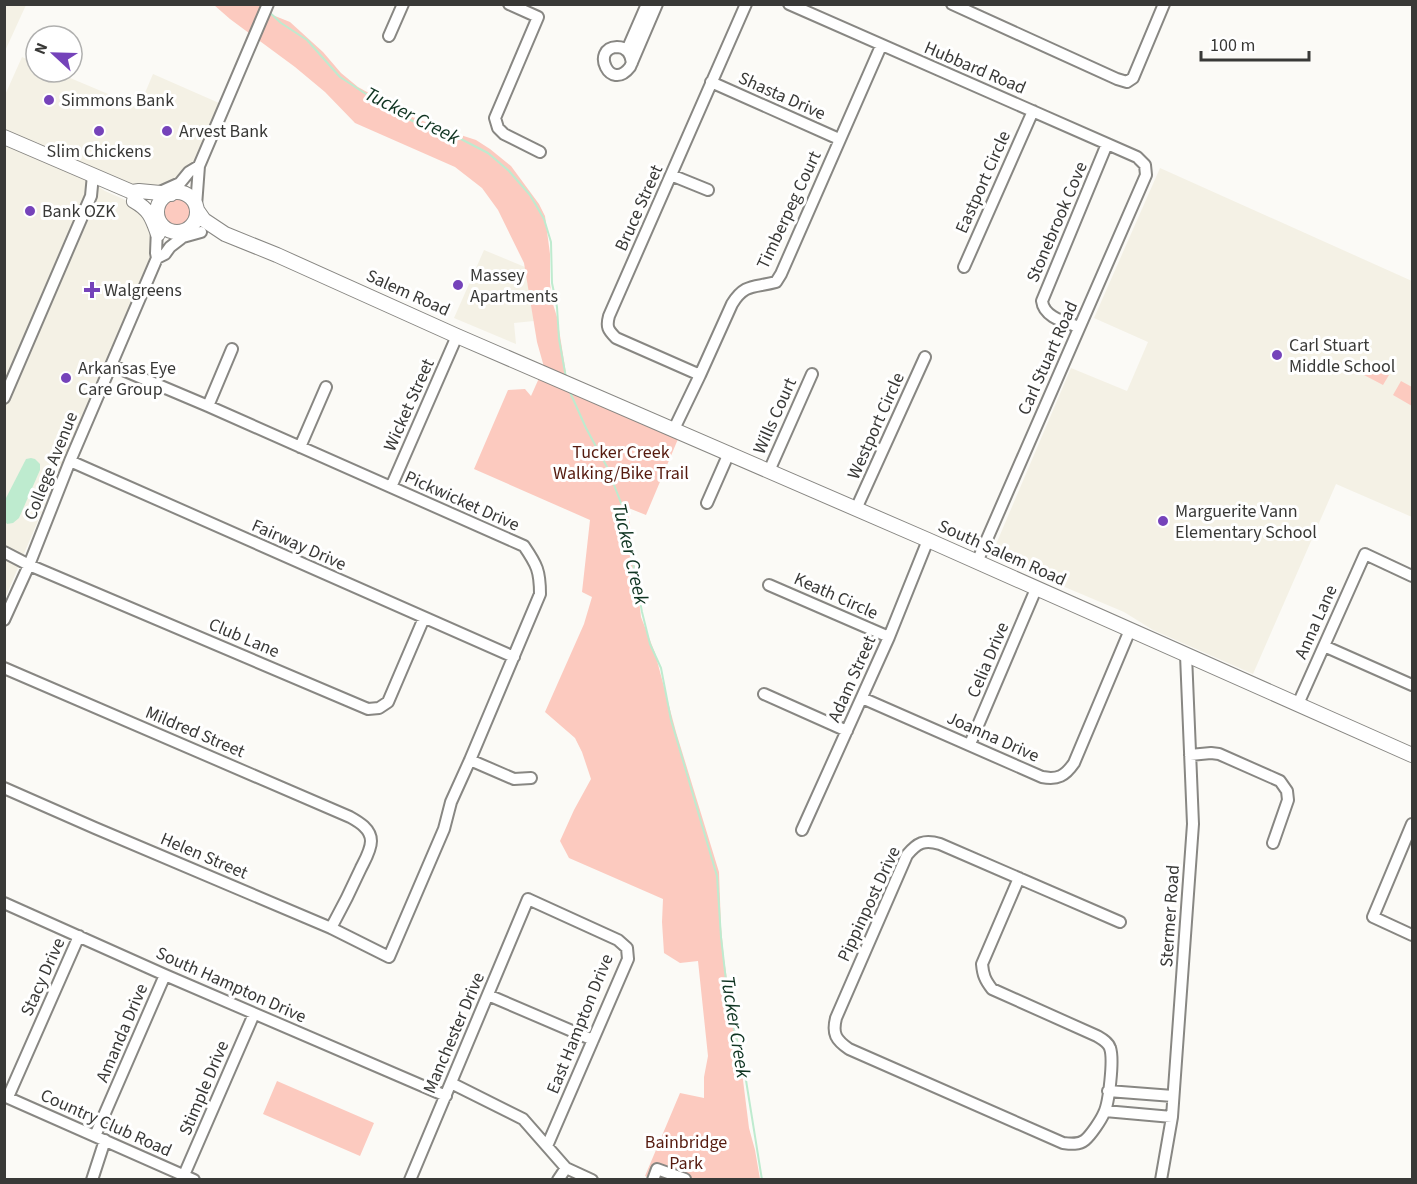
<svg xmlns="http://www.w3.org/2000/svg" width="1417" height="1184" font-family="'Source Sans 3',sans-serif">
  <rect width="100%" height="100%" fill="#fbfaf6"/>
  <path fill="#f4f1e5" d="M 5,4 L 26,5 L 5,51 L 4,5 Z
    M 22,57 L 36,63 L 36,72 L 56,72 L 139,107 L 153,74 L 219,103 L 195,160 L 183,177 L 163,188 L 130,185 L 5,130 L 5,95 Z
    M 5,142 L 83,176 L 105,191 L 139,206 L 152,222 L 152,253 L 6,596 L 5,604 Z
    M 1160,168 L 1412,281 L 1412,517 L 1336,484 L 1253,674 L 1153,630 L 1124,612 L 991,556 L 1071,368 L 1127,391 L 1148,342 L 1094,318 Z
    M 484,250 L 525,267 L 534,321 L 514,323 L 516,344 L 454,318 Z"/>
  <path fill="#fccabf" d="M 214,5 L 259,5 L 275,16 L 290,22 L 323,52 L 341,73 L 358,87 L 405,113 L 439,128 L 476,140 L 490,149 L 511,166 L 539,204 L 545,216 L 550,254 L 550,283 L 552,301 L 557,317 L 569,392 L 678,439 L 646,515 L 626,507 L 630,524 L 641,617 L 655,653 L 676,732 L 719,872 L 721,927 L 724,959 L 733,1019 L 738,1040 L 749,1128 L 755,1150 L 760,1179 L 653,1180 L 645,1176 L 680,1093 L 704,1098 L 704,1077 L 708,1056 L 698,961 L 680,963 L 664,953 L 662,922 L 663,899 L 569,858 L 560,841 L 574,810 L 591,779 L 582,752 L 575,738 L 545,712 L 584,624 L 592,597 L 582,592 L 590,520 L 474,469 L 508,390 L 525,389 L 531,396 L 544,367 L 537,342 L 524,263 L 498,210 L 482,188 L 455,167 L 355,123 L 325,92 L 295,67 L 230,19 Z
    M164 212a13 13 0 1 1 26 0a13 13 0 1 1-26 0Z
    M 1370,364 L 1389,375 L 1383,385 L 1364,375 Z
    M 1401,381 L 1412,387 L 1412,406 L 1393,395 Z
    M 277,1081 L 374,1123 L 360,1156 L 263,1114 Z"/>
  <path fill="#beebcf" d="M 31,458 L 35,459 L 40,464 L 40,470 L 19,518 L 13,523 L 7,524 L 5,521 L 6,498 L 26,459 Z"/>
  <g fill="none" stroke-linecap="round" stroke-linejoin="round">
    <path stroke="#beebcf" stroke-width="2" d="M 269,12 L 281,23 L 307,40 L 340,77 L 366,94 L 402,116 L 432,130 L 459,138 L 488,153 L 509,171 L 530,195 L 544,219 L 551,242 L 552,283 L 557,307 L 559,339 L 566,378
      M 569,390 L 586,428 L 607,467 L 623,508 L 642,612 L 650,644 L 661,668 L 671,720 L 717,876 L 721,937 L 729,1007 L 745,1074 L 762,1180"/>
    <defs>
      <path id="minor" d="M 509,4 L 538,17 L 495,118 L 498,128 L 504,134 L 540,152
        M 789,4 L 1137,157 L 1145,165 L 1146,175 L 977,562
        M 952,4 L 1117,79 L 1127,82 L 1133,78 L 1164,4
        M 389,36 L 403,4
        M 627,50 L 647,4
        M 632,63 C 631,54 627,47 617,47 C 590,48 610,93 630,67 L 657,4
        M 711,82 L 839,139
        M 671,175 L 708,190
        M 160,192 L 180,183 L 189,172 L 199,166
        M 196,206 L 199,166 L 268,4
        M 157,258 L 165,254 L 170,247 L 183,237 L 201,232
        M 964,267 L 1033,111
        M 1079,327 C 1066,322 1044,318 1042,301 L 1107,144
        M 700,375 L 616,338 C 608,330 606,327 609,316 L 746,4
        M 4,398 L 91,196 L 93,175
        M 208,406 L 232,349
        M 674,429 L 700,375 L 732,304 C 745,283 754,288 776,282 L 781,274 L 881,46
        M 300,447 L 326,387
        M 70,461 L 514,657
        M 769,471 L 812,374
        M 391,487 L 457,336
        M 707,503 L 729,453
        M 856,509 L 925,357
        M 4,552 L 29,565 L 368,709 L 379,708 L 388,702 L 424,618
        M 769,585 L 889,637
        M 4,620 L 29,565 L 70,461 L 157,258 L 156,253 L 157,228
        M 1324,646 L 1412,685
        M 4,668 L 350,817 C 359,822 371,829 371,841 C 371,850 365,860 361,868 C 352,888 342,908 331,928
        M 764,694 L 847,731
        M 862,698 L 1042,777 C 1058,780 1065,776 1074,763 L 1130,630
        M 1298,704 L 1365,554 L 1412,576
        M 970,744 L 1036,589
        M 1190,755 L 1211,753 L 1219,754 L 1280,781 L 1287,791 L 1288,800 L 1273,843
        M 470,760 L 514,779 L 531,778
        M 4,788 L 95,828 L 331,928 L 389,957 L 444,829 L 451,802 L 470,760 L 540,594 C 540,571 537,565 524,546 L 208,406 L 111,365
        M 1412,824 L 1373,917 L 1412,935
        M 802,830 L 889,637 L 928,540
        M 1019,878 L 982,964 C 983,975 985,980 992,989 L 1097,1036 C 1102,1039 1108,1042 1110,1048 C 1114,1059 1109,1103 1104,1113 C 1101,1120 1091,1135 1085,1140 C 1079,1145 1071,1144 1063,1143 L 849,1049 C 836,1040 832,1034 836,1018 L 907,855 C 917,843 924,839 940,844 L 1120,922
        M 4,903 L 165,975 L 446,1096
        M 488,995 L 593,1040
        M 451,1083 L 523,1119 L 566,1168 L 592,1180
        M 1108,1091 L 1173,1096
        M 4,1096 L 194,1180
        M 8,1097 L 79,936
        M 1105,1111 L 1172,1117
        M 95,1136 L 165,975
        M 184,1175 L 254,1014
        M 92,1180 L 105,1140
        M 410,1180 L 528,899 L 618,940 L 627,948 L 628,959 L 547,1146
        M 558,1180 L 566,1168
        M 653,1180 L 657,1169 L 685,1179
        M 1161,1180 L 1172,1117 L 1193,824 L 1186,655"/>
      <path id="major" d="M 4,137 L 132,192 L 139,191 L 171,194
        M 132,192 L 135,197 L 134,201 C 150,210 152,218 158,234
        M157 212a20 20 0 1 1 40 0a20 20 0 1 1-40 0Z
        M 197,210 L 204,220 L 225,234 L 277,255 L 457,336 L 928,540 L 1412,755"/>
    </defs>
    <use href="#minor" stroke="#888783" stroke-width="14"/>
    <use href="#major" stroke="#888783" stroke-width="16"/>
    <use href="#minor" stroke="#fff" stroke-width="10"/>
    <use href="#major" stroke="#fff" stroke-width="14"/>
  </g>
  <g fill="#7543ba" stroke="#fff" stroke-width="2">
    <circle cx="49" cy="100" r="6"/>
    <circle cx="99" cy="131" r="6"/>
    <circle cx="167" cy="131" r="6"/>
    <circle cx="30" cy="211" r="6"/>
    <circle cx="458" cy="285" r="6"/>
    <path d="M89 281h6v6h6v6h-6v6h-6v-6h-6v-6h6z"/>
    <circle cx="1277" cy="355" r="6"/>
    <circle cx="66" cy="378" r="6"/>
    <circle cx="1163" cy="521" r="6"/>
  </g>
  <g text-anchor="middle" dominant-baseline="central" stroke-width="6" stroke-linejoin="round" paint-order="stroke">
    <g font-size="18" fill="#393937" stroke="#fff">
      <text transform="translate(975 68) rotate(23)">Hubbard Road</text>
      <text transform="translate(782 96) rotate(24)">Shasta Drive</text>
      <text transform="translate(983 182) rotate(-66)">Eastport Circle</text>
      <text transform="translate(639 208) rotate(-66)">Bruce Street</text>
      <text transform="translate(789 210) rotate(-65)">Timberpeg Court</text>
      <text transform="translate(1057 222) rotate(-67)">Stonebrook Cove</text>
      <text transform="translate(408 293) rotate(24)">Salem Road</text>
      <text transform="translate(1048 358) rotate(-66)">Carl Stuart Road</text>
      <text transform="translate(409 405) rotate(-66)">Wicket Street</text>
      <text transform="translate(775 416) rotate(-66)">Wills Court</text>
      <text transform="translate(876 426) rotate(-66)">Westport Circle</text>
      <text transform="translate(51 466) rotate(-68)">College Avenue</text>
      <text transform="translate(462 501) rotate(24)">Pickwicket Drive</text>
      <text transform="translate(299 545) rotate(24)">Fairway Drive</text>
      <text transform="translate(1002 553) rotate(24)">South Salem Road</text>
      <text transform="translate(836 596) rotate(24)">Keath Circle</text>
      <text transform="translate(1316 622) rotate(-66)">Anna Lane</text>
      <text transform="translate(244 638) rotate(23)">Club Lane</text>
      <text transform="translate(988 660) rotate(-67)">Celia Drive</text>
      <text transform="translate(852 679) rotate(-66)">Adam Street</text>
      <text transform="translate(195 732) rotate(23)">Mildred Street</text>
      <text transform="translate(993 737) rotate(24)">Joanna Drive</text>
      <text transform="translate(204 856) rotate(23)">Helen Street</text>
      <text transform="translate(869 904) rotate(-65)">Pippinpost Drive</text>
      <text transform="translate(1170 916) rotate(-86)">Stermer Road</text>
      <text transform="translate(43 977) rotate(-66)">Stacy Drive</text>
      <text transform="translate(231 985) rotate(24)">South Hampton Drive</text>
      <text transform="translate(580 1024) rotate(-68)">East Hampton Drive</text>
      <text transform="translate(122 1033) rotate(-67)">Amanda Drive</text>
      <text transform="translate(454 1033) rotate(-67)">Manchester Drive</text>
      <text transform="translate(204 1088) rotate(-67)">Stimple Drive</text>
      <text transform="translate(106 1123) rotate(24)">Country Club Road</text>
    </g>
    <g font-size="18" fill="#393937" stroke="#fff" text-anchor="start">
      <text x="61" y="100">Simmons Bank</text>
      <text x="179" y="131">Arvest Bank</text>
      <text x="99" y="151" text-anchor="middle">Slim Chickens</text>
      <text x="42" y="211">Bank OZK</text>
      <text x="470" y="275">Massey<tspan x="470" dy="21">Apartments</tspan></text>
      <text x="104" y="290">Walgreens</text>
      <text x="1289" y="345">Carl Stuart<tspan x="1289" dy="21">Middle School</tspan></text>
      <text x="78" y="368">Arkansas Eye<tspan x="78" dy="21">Care Group</tspan></text>
      <text x="1175" y="511">Marguerite Vann<tspan x="1175" dy="21">Elementary School</tspan></text>
    </g>
    <g font-size="18" fill="#561b0f" stroke="#fff">
      <text x="621" y="452">Tucker Creek<tspan x="621" dy="21">Walking/Bike Trail</tspan></text>
      <text x="686" y="1142">Bainbridge<tspan x="686" dy="21">Park</tspan></text>
    </g>
    <g font-size="20" font-style="italic" fill="#0f3421" stroke="#fff">
      <text transform="translate(412 116) rotate(27)">Tucker Creek</text>
      <text transform="translate(630 554) rotate(77)">Tucker Creek</text>
      <text transform="translate(735 1027) rotate(81)">Tucker Creek</text>
    </g>
  </g>
  <rect width="1417" height="1184" fill="none" stroke="#393937" stroke-width="12"/>
  <g transform="translate(54 54) rotate(292)"><circle r="28" fill="#ffffff" stroke="#b0b0af" stroke-width="1.5"/>
  <path d="M0-4.5L10 22L0 15L-10 22Z" fill="#7543ba"/>
  <text y="-9" font-size="16" font-weight="bold" text-anchor="middle" fill="#393937">N</text>
  </g>
  <path d="M1201 51v9h108v-9" fill="none" stroke="#393937" stroke-width="3"/>
  <text x="1210" y="51" font-size="18" fill="#393937" stroke="#ffffff" stroke-width="4.5" paint-order="stroke">100 m</text>
</svg>
